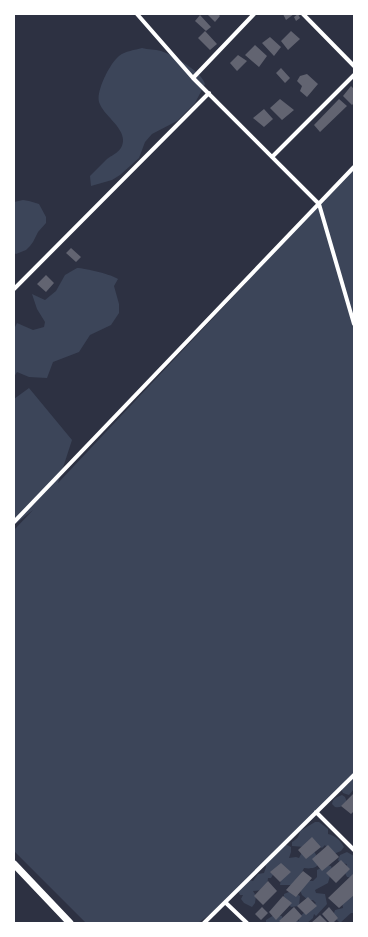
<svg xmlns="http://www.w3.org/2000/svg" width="368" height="937" font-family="'Source Sans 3',sans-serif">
  <rect width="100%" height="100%" fill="#2d3142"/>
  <path fill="#3c4559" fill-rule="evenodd" d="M 142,48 C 148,50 155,49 161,51 C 173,55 202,72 205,84 L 195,103 L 177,121 L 152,134 L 145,142 L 139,158 L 120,175 L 112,180 L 91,186 L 90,176 C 95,171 100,166 105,161 C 112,154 122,153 123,141 C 124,127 103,115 99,102 C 96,91 110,63 119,56 C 125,51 135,50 142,48 Z
    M 354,167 L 354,789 L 349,795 L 343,793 L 341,789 C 346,786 352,783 352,776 L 284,845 L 287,845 L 291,847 L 291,852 L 289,858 L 296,857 L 299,858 L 302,852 L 313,850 C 317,855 323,868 311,868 C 309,869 306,868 304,868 L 300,876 L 292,885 L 280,885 L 281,879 L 274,873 L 271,878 L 268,878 L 267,886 L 262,890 L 253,891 L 256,896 L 255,903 L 252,907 L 244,903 L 241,899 L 243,895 L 240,895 L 238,891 L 226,903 L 198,923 L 86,923 L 14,851 L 14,530 L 33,510 L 14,525 L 14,399 L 29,388 L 72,440 L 58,483 L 246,283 L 251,273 ZM 265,863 L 266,867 L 264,873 L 258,874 L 253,881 L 249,880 Z
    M 23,200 L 29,201 L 39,204 L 46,217 L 46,223 L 38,232 L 33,242 L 30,246 L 26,250 L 16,254 L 14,253 L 14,202 Z
    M 77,268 C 85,268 113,275 118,279 L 114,286 L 119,304 L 119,313 L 111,325 L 90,335 L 79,352 L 53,362 L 47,378 L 29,377 L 17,372 L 14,377 L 14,329 L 17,323 L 33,330 L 44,327 L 45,322 L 37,309 L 32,294 L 45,300 L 56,291 L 65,275 Z
    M 342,795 L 345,797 L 347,802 C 343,806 340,808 335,807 L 332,804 C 333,798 337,797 342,795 Z
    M 315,822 L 319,822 L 328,829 L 328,834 C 336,836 340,840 344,847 L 341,851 L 331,855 L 325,845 L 322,848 L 317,845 L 304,847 L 292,846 L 292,842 C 297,839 299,837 300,831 Z
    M 347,852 L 354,856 L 354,878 L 347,877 L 345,873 L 347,864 L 341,863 L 338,860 L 340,855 Z
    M 327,865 L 331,866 L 332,869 L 328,883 L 315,890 L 316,893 L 325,894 L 327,904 L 316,916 L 314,914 L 313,918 L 307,923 L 293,923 L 296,920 L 299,921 L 299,917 L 316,903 L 313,900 L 308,900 L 302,895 L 300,890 L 308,881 L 313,881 L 317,877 L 317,870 Z
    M 291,891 L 300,896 L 299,906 L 291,907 L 284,899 L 284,894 Z
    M 354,891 L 354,913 L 351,913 L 340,923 L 333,916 L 335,910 L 343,908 L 342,902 Z
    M 274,915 L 282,916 L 283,923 L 266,923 L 266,920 Z"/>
  <path fill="#626471" d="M 207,14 L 218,14 L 220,16 L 215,22 Z
    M 283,14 L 294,14 L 286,20 Z
    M 298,14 L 300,18 L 296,21 L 294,17 Z
    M 200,15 L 211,27 L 206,31 L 195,21 Z
    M 205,31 L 217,44 L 210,50 L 198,38 Z
    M 291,31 L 300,39 L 288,50 L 281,41 Z
    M 270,37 L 281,47 L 274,56 L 262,43 Z
    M 255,45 L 267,56 L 259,67 L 245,55 Z
    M 238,55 L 247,61 L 237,71 L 230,63 Z
    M 281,68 L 290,78 L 285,83 L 276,73 Z
    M 307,74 L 318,84 L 307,97 L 300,91 L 302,86 L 297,81 L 300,76 Z
    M 351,86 L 354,89 L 354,103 L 352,105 L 343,96 Z
    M 280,99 L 294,110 L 282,120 L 270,108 Z
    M 339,99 L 347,106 L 320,132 L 314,125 Z
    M 264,109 L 273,119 L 264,127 L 253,118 Z
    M 71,248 L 81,257 L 76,262 L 66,253 Z
    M 46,275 L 54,283 L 46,292 L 37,284 Z
    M 354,793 L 354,811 L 351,814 L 341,806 Z
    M 312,837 L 321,847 L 306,859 L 298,850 Z
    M 328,845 L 339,857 L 322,871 L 312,859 Z
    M 341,860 L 350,869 L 336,883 L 326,873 Z
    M 281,863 L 291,872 L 280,882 L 270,872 Z
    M 303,871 L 312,878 L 296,897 L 286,890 Z
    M 354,873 L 354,895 L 339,908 L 328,898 Z
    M 268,881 L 277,891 L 263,905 L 254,896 Z
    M 283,896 L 292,903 L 276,920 L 269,912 Z
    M 308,897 L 317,906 L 306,915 L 297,906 Z
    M 262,907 L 268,913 L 261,920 L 255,914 Z
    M 294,907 L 302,916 L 295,923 L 282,923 L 279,921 Z
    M 329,907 L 338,918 L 333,923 L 330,923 L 322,914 Z
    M 320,915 L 328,923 L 311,923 Z"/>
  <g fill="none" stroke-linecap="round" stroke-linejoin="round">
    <path stroke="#fff" stroke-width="4" d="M 137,14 L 193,78 L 319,204 L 354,324
      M 303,14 L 354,66
      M 193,78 L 254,14
      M 272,157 L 354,75
      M 14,289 L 209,93
      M 14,522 L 354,167
      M 316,812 L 354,850
      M 226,903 L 247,923
      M 204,923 L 354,775"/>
    <path stroke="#fff" stroke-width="7" d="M 14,864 L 70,923"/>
  </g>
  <rect width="368" height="937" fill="none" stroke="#ffffff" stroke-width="30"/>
</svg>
